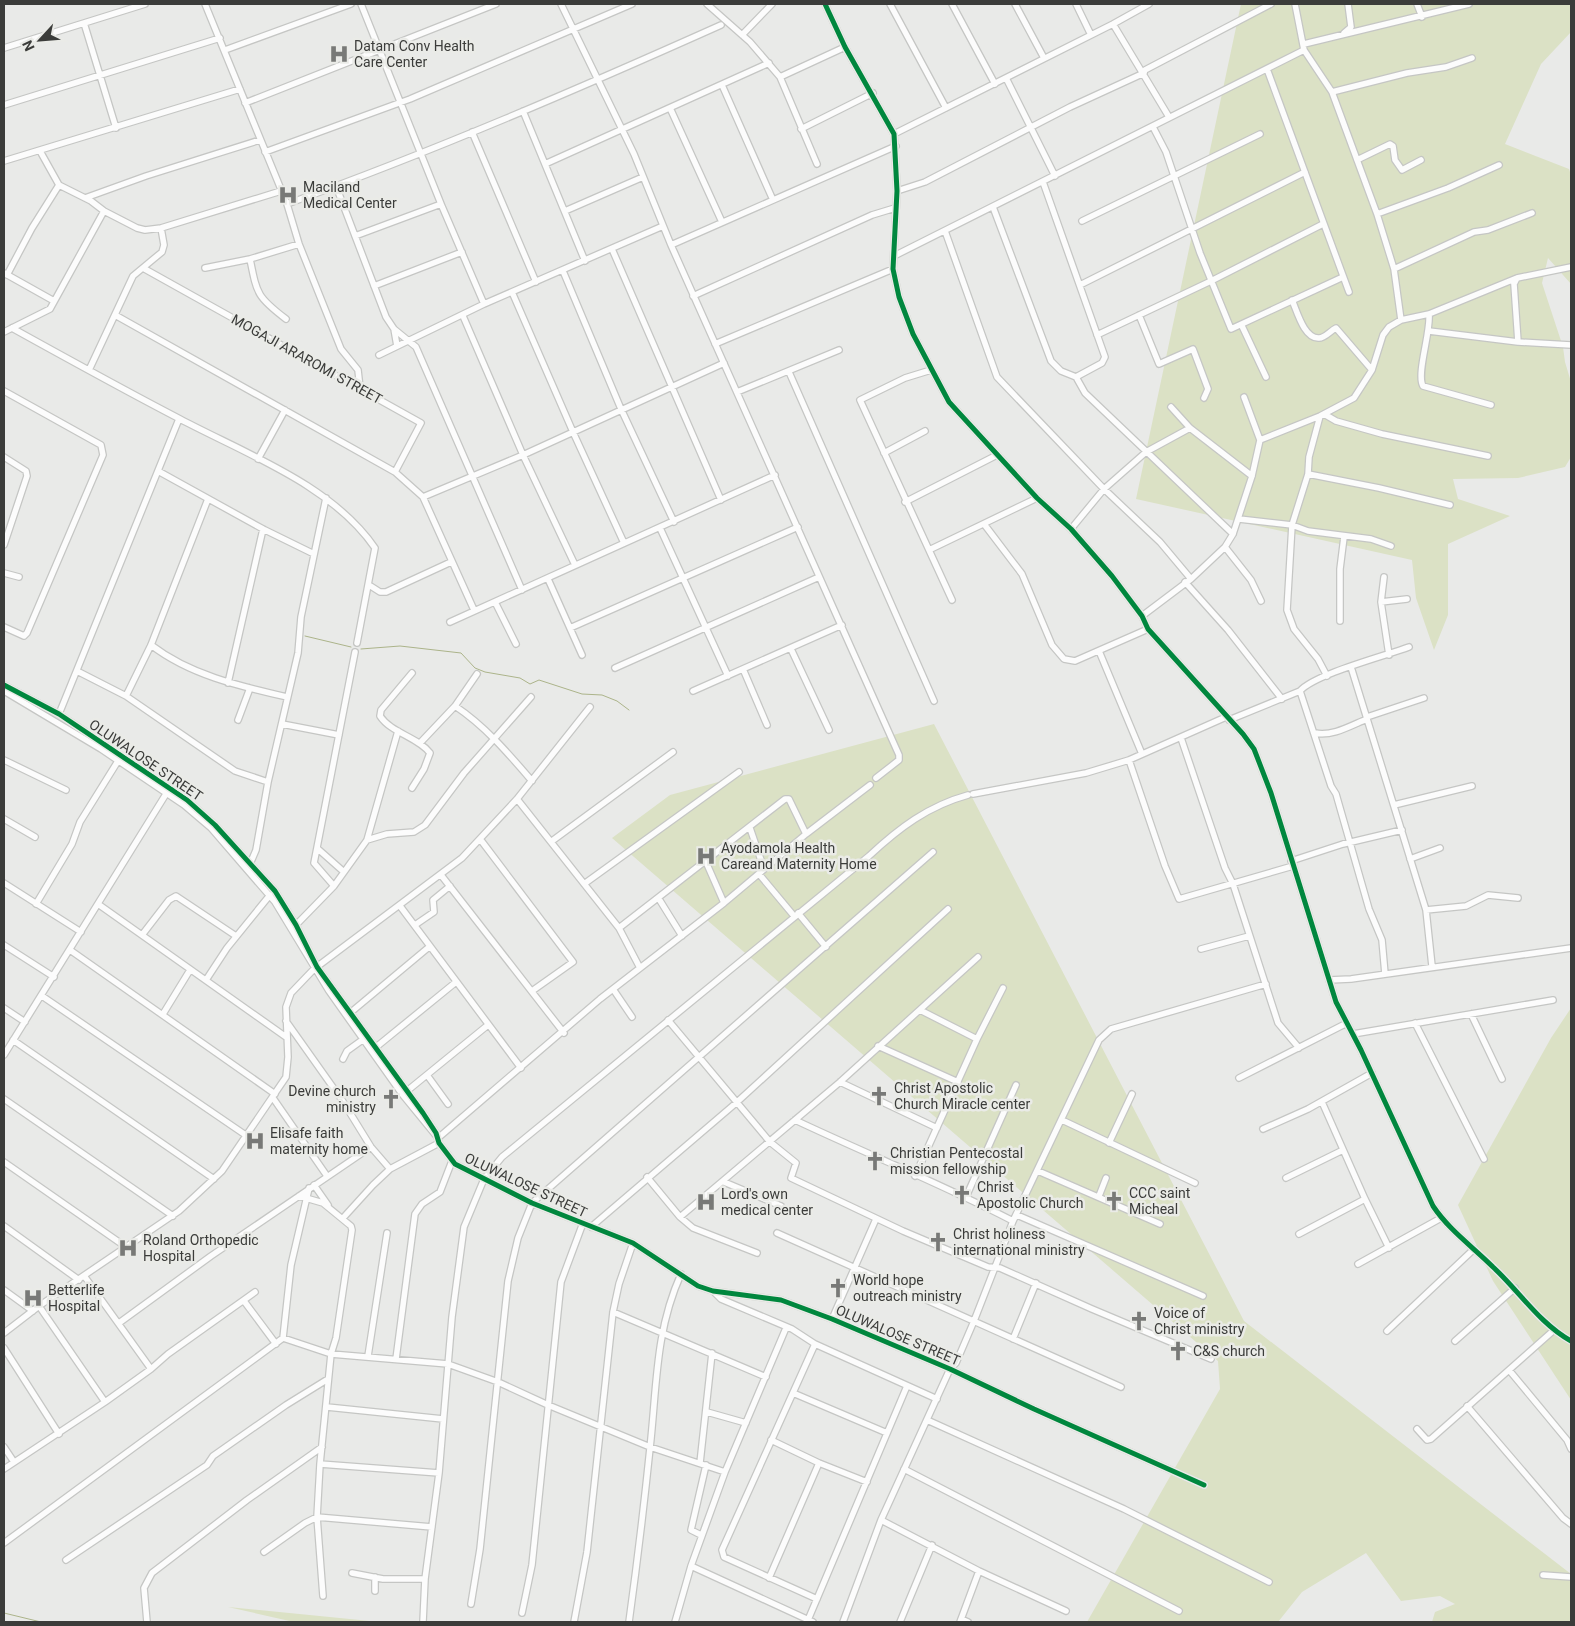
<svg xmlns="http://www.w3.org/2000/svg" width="1575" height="1626" font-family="Roboto,sans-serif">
  <rect width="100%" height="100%" fill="#e9eae8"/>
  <path fill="#dbe1c5" d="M 1241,4 L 1571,4 L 1571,32 L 1541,64 L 1505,144 L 1569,169 L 1571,175 L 1571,284 L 1548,258 L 1542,283 L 1563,347 L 1565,362 L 1571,382 L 1571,457 L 1565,467 L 1518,478 L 1453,479 L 1458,499 L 1510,516 L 1448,544 L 1448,615 L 1434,650 L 1416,598 L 1412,560 L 1136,499 Z
    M 934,724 L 1244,1321 L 1571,1574 L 1571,1622 L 1432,1622 L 1435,1612 L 1455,1604 L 1440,1596 L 1401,1601 L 1366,1553 L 1302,1592 L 1278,1622 L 1087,1622 L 1220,1389 L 1218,1361 L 612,838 L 670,795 Z
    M 1571,1008 L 1571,1400 L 1493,1281 L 1458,1205 L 1551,1038 Z
    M 228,1607 L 380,1622 L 294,1622 Z"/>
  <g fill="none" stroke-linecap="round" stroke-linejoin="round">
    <path stroke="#acb48a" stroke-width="1" d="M 305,636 L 351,647
      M 361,649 L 400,646 L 461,653 L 475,668 L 485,672 L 520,678 L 530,684 L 539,680 L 582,694 L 602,695 L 617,701 L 629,710
      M 4,1613 L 41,1622"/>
    <defs>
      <path id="minor" d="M 205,4 L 287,204 L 299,244 L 341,349 L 358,370 L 360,388
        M 361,4 L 441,204 L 484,304
        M 561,4 L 634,154 L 671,245 L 899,755 L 899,760 L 876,778
        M 707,4 L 750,42 L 780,77 L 817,164
        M 825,4 L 845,47 L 894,134 L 897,191 L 893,269 L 899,297 L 913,334 L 949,402 L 1037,498 L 1071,529 L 1112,576 L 1142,616 L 1148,629 L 1243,734 L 1254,749 L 1271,793 L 1336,1002 L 1361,1050 L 1433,1206 C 1449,1230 1473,1247 1493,1267 C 1519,1291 1540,1324 1571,1341
        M 890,4 L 946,108
        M 952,4 L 995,84
        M 1015,4 L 1044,58
        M 1076,4 L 1091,35
        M 1295,4 L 1304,50 L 1332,92 L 1377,214 L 1394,269 L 1401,320
        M 1417,4 L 1422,17
        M 84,23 L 116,128
        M 1113,24 L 1169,117
        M 1344,33 L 1351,27 L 1348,4
        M 742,35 L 772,4
        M 1304,44 L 1469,4
        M 4,48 L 145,4
        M 225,50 L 351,4
        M 1267,69 L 1349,292
        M 780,77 L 845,47
        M 1006,78 L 1055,176
        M 722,85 L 773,200
        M 1332,92 L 1407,73 L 1446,67 L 1472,58
        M 245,103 L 496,4
        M 4,105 L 220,38
        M 670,108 L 722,222
        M 523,111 L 585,261
        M 1153,127 L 1166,152 L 1200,253 L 1231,329 L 1343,277
        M 801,129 L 873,93
        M 472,132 L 536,282
        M 894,134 L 1113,24 L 1149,4
        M 40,151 L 59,185 L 91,201 L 104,211 L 137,228 L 145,230 L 161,228 L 281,191
        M 265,152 L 410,99 L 632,4
        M 1357,160 L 1390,144 L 1393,146 L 1395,160 L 1402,170 L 1421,160
        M 4,161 L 240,89
        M 545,164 L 769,63
        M 1043,182 L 1105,357 L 1102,363 L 1076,377
        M 336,186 L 386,317 L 394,329 L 416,347 L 522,590
        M 897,191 L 925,182 L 1070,107 L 1144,73 L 1145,70 L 1271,4
        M 85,198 L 146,176 L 260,140
        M 287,204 C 434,151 578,89 721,25
        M 993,207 L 1051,361 L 1061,371 L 1076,377 L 1085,393 L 1233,534
        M 565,211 L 643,177
        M 1377,214 L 1448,188 L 1499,165
        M 1082,221 L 1260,134
        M 945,231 L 997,377 L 1104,489 L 1160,542 L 1191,579
        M 355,236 L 441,204
        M 671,245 L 896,146
        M 612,249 L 721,500
        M 894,256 L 1304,50
        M 250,259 C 257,294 257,297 286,319
        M 143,268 L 421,423 L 395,472
        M 205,268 L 250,259 L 299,244
        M 1394,269 L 1474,232 L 1488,230 L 1532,213
        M 563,271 L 621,409 L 674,522
        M 4,273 L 54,301
        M 7,275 L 32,228 L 59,185
        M 1080,285 L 1305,172
        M 374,286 L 462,252
        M 512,292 L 573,432 L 624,543
        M 693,296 L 872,215 L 895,208
        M 1292,300 C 1297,311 1304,339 1319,338 C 1325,338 1330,331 1336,328 L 1372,370
        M 1429,314 C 1431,332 1416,374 1423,386 L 1491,405
        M 115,315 L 395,472 L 423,497 L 474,610
        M 1139,315 L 1159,364 L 1193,349 L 1208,389 L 1204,398
        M 463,316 L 523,455 L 575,565
        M 1242,326 L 1266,377
        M 12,328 C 68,359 124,390 180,419 C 246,454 332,485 375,548 L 357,643
        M 394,329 L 397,346
        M 1429,331 L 1518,342 L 1571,345
        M 4,332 L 50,309 L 104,211
        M 1097,335 L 1211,281 L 1323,224
        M 1518,342 L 1514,284 L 1517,278 L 1571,267
        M 715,344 L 893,269
        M 379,355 L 484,304 L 663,226
        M 89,370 L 133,276 L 162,252 L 164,245 L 161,228
        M 931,370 L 905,378 L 860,400 L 952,600
        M 789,372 L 934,701
        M 4,391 L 101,445 L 103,455 L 27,633 L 24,636 L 4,627
        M 737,392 L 839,350
        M 1171,407 L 1190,428 L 1252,476
        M 1324,414 L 1336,421 L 1382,434 L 1488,456
        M 1320,416 L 1309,457 L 1308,474 L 1292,525 L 1287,610 L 1294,629 L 1318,659 L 1327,676
        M 1260,440 L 1320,416 L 1354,398 L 1372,370 L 1383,335 L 1389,327 L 1401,320 L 1429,314 L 1517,278
        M 884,453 L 925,431
        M 4,457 L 26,471 L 27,476 L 4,545
        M 258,459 L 285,410
        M 158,471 L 263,529 L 314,554
        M 1308,474 L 1379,488 L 1450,505
        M 423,497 L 523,455 L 724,363
        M 905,502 L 997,455
        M 1239,519 L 1292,525 L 1308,531 L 1371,539 L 1391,546
        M 984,524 L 1022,574 L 1052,645 L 1064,659 L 1075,661 L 1148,629
        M 660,528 L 728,676
        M 1071,529 L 1104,489 L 1146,452 L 1190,428
        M 1225,547 L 1251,580 L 1261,601
        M 929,550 L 1037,498
        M 4,573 L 19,577
        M 1384,577 L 1381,602 L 1389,655
        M 548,579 L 582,655
        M 1185,582 L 1228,630 L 1282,699
        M 369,585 L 380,592 L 386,592 L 451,562
        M 495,602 L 516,644
        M 1381,602 L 1407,599
        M 1142,616 L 1191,579 L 1225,547 L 1233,534 L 1252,476 L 1260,440 L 1244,397
        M 1340,621 L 1340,569 L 1344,537
        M 450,622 L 775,475
        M 570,628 L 798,527
        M 151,645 C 190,675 239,686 287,697
        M 791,649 L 829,730
        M 1099,651 L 1142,754
        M 1351,667 L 1426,910 L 1432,966
        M 615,668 L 819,577
        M 743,669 L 767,725
        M 77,671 L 126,696 L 235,771 L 268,782
        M 412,673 L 381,710 L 380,716 C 391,733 418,737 430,753 L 424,769 L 412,788
        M 228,683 L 263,529
        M 4,685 L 59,714 L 187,800 L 215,825 L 275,891 L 296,925 L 317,967 L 423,1113 L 436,1133 L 439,1143 L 455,1164 L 532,1203 L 633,1243 L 698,1286 L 713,1291 L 781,1300 L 832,1319 L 950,1369 L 1034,1409 L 1204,1485
        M 4,691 L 101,749 L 184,805 L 211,828 L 275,902 L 329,991 L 402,1094 L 438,1138
        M 693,691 L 842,625
        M 1300,691 L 1331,786 L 1336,794 L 1369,909 L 1382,940 L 1385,974
        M 126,696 L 151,645 L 208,499
        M 455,706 C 485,726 508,753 532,781
        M 59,714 L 179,419
        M 1367,717 L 1424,698
        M 238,720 L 250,688
        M 1229,720 L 1300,691 C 1315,674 1385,656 1409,647
        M 282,724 L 339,735
        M 1315,733 C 1332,737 1352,725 1367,719
        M 1181,738 L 1225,868 L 1233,884 L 1278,1023 L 1299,1048
        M 420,743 L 455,706 L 477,674
        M 4,760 L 66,790
        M 1129,760 L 1165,866 L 1179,899 L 1293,866
        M 973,794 L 1086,773 L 1129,760 L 1226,717
        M 517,799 L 619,928 L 640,968
        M 1394,805 L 1472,786
        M 4,819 L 35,837
        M 750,828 L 764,869
        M 480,839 L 573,962 L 532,991
        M 367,840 L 387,834 L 414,832 L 425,825 L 464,773 L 531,697
        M 552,841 L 673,752
        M 318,849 L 344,872
        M 1410,859 L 1440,848
        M 1291,861 L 1343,844 L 1402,830
        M 706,862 L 724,903
        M 250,864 L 256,850 L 268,782 L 298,653 L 301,617 L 326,498
        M 759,874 L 794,916
        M 441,875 L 564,1033
        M 4,883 L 81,932
        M 584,884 L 739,772
        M 334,886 L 314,863 L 355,652
        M 659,899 L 682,936
        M 36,904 L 72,844 L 80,822 L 118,761
        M 98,904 L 286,1037
        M 400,906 L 521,1068
        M 1426,910 L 1466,906 L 1488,895 L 1518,898
        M 798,913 L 826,947
        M 296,925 L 334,886 L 367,840 L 398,731
        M 415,925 L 434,912 L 433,900 L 450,886
        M 619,928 L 785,799 L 789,799 L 806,834
        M 142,935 L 169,900 L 176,896 L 236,936
        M 4,945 L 54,977
        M 1201,949 L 1249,936
        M 70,950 L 275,1094
        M 206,980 L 227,948 L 270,895
        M 1329,980 L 1351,979 L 1571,948
        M 613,989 L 632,1017
        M 42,996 L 247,1136
        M 4,1008 L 25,1022
        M 920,1010 L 977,1039
        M 350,1013 L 429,947
        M 163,1014 L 190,970
        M 1471,1014 L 1502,1079
        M 668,1020 L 770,1142 L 796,1163 L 791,1178 L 903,1231 L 988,1267 L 1000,1268 L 1092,1309 L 1211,1359
        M 286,1021 L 342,1100 L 371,1147 L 390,1169
        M 1415,1023 L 1484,1159
        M 1353,1034 L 1553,1000
        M 13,1040 L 214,1179
        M 878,1046 L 958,1082
        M 375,1048 L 456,982
        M 4,1055 L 166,794
        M 343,1059 L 347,1051 L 365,1038
        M 427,1075 L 448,1104
        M 1239,1078 L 1347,1023
        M 840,1082 L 937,1128
        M 407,1091 L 488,1025
        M 273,1098 L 327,1176
        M 4,1099 L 173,1216
        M 1322,1102 L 1365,1199 L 1389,1248
        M 795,1120 C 867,1154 942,1184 1013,1221
        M 1062,1120 L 1195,1183
        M 1263,1129 L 1308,1109 L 1372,1073
        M 438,1138 L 600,999 L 724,903 L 806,834 L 870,785
        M 1109,1143 L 1132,1094
        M 4,1162 L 126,1247
        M 1038,1171 L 1160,1224
        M 915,1176 L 977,1039 L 1003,988
        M 647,1177 L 680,1217 L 693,1228 L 757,1253
        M 1286,1178 L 1343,1150
        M 724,1182 L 781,1206
        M 314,1185 L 328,1205
        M 299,1196 L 323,1203 L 351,1226 L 352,1230 L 336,1338 L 331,1354 L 320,1464 L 317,1517 L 323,1596
        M 1099,1196 L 1106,1178
        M 966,1197 L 1016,1085
        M 1017,1215 L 1203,1296
        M 680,1217 L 840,1082 L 978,957
        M 343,1218 L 373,1185 L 390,1169 L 439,1143
        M 4,1226 L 79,1280
        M 591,1227 L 736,1103 L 948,909
        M 777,1233 L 1121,1387
        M 1299,1234 L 1365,1199
        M 1358,1264 L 1441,1218
        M 85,1277 L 151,1369
        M 4,1290 L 33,1311
        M 713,1291 L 721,1299 L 792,1329 L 815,1344 L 937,1399
        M 244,1301 L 276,1344
        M 39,1306 L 105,1402
        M 613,1312 L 766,1377
        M 832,1319 L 876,1219
        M 119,1323 L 211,1256 L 371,1147
        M 786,1328 L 725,1472 L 691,1566 L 813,1622
        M 1387,1331 L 1474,1249
        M 4,1333 L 39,1306 L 179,1211 L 222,1171 L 286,1077 L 288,1057 L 286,1007 L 291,993 L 314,969 L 462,858 L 517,799 L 590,707
        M 283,1338 L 331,1354 L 448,1364 L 498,1382 L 548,1405 L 650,1447 L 725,1472
        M 1013,1339 L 1036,1283
        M 1455,1341 L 1515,1288
        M 815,1344 L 722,1550 L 724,1557 L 817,1599
        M 4,1348 L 59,1434
        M 368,1356 L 387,1233
        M 396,1359 L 415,1214 L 422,1204 L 440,1192 L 452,1161
        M 1509,1370 L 1567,1440 L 1571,1449
        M 793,1393 L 887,1433
        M 1467,1406 L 1563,1518 L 1571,1524
        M 327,1407 L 443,1419
        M 707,1412 L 746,1423
        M 927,1420 L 1124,1509 L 1269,1582
        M 1417,1429 L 1427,1440 L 1431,1439 L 1554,1330
        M 771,1440 L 819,1463 L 867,1482
        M 4,1447 L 14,1462
        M 700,1463 L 712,1353
        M 320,1464 L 439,1473
        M 4,1469 L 105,1402 L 151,1369 L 168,1354 L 255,1292
        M 904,1469 L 1179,1611
        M 881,1520 L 979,1571 L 1066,1611
        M 701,1535 L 691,1530 L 706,1465
        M 4,1543 L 283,1338 L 291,1265 L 309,1188
        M 264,1552 L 305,1523 L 317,1517 L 432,1527
        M 66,1560 L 207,1465 L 213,1456 L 286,1405 L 328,1379
        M 352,1573 L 383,1579 L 425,1579
        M 1543,1575 L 1571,1577
        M 375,1577 L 375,1591
        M 769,1578 L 819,1463
        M 471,1604 L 480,1549 L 508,1281 L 518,1238 L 532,1203 L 933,852
        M 522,1613 L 532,1565 L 561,1282 L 583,1223
        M 961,1619 L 968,1622
        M 808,1620 L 907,1386
        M 147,1622 L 144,1588 L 152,1573 L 247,1500 L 322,1447
        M 423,1622 L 425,1579 L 439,1473 L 452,1317 L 464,1227 L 484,1179 L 502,1157 L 869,856 C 899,828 928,806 968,795
        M 574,1622 L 587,1552 L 613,1312 L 619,1284 L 633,1243
        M 629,1622 C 637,1564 644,1506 650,1448 C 657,1386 655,1332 681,1274
        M 675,1622 L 691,1566
        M 843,1622 L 881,1520 L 950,1369 L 956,1363 L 974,1321 L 1013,1221 L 1099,1040 L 1111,1029 L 1266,984
        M 900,1622 L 932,1545
        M 960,1622 L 979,1571"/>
    </defs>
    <use href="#minor" stroke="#c5c6c4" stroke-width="8"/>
    <use href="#minor" stroke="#fcfcfc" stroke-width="5.5"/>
    <defs>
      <path id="cycleway" d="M 825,4 L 845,47 L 894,134 L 897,191 L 893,269 L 899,297 L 913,334 L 949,402 L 1037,498 L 1071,529 L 1112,576 L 1142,616 L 1148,629 L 1243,734 L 1254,749 L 1271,793 L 1336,1002 L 1361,1050 L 1433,1206 C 1449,1230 1473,1247 1493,1267 C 1519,1291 1540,1324 1571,1341
        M 4,685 L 59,714 L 187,800 L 215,825 L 275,891 L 296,925 L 317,967 L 423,1113 L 436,1133 L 439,1143 L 455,1164 L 532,1203 L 633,1243 L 698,1286 L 713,1291 L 781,1300 L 832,1319 L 950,1369 L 1034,1409 L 1204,1485"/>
    </defs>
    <use href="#cycleway" stroke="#eaebe7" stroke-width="8"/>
    <use href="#cycleway" stroke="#00873e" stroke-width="5"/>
  </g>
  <defs>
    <symbol id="hospital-bare" viewBox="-9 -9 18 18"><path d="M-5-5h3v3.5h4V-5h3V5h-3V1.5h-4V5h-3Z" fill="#787977" stroke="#eaebe7" stroke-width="2.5" paint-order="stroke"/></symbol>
    <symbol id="church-bare" viewBox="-9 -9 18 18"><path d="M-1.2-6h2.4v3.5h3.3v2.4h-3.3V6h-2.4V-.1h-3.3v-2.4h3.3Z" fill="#787977" stroke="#eaebe7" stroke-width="2.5" paint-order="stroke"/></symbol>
  </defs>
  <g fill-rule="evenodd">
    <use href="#hospital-bare" x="325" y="40" width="28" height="28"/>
    <use href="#hospital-bare" x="274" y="181" width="28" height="28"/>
    <use href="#hospital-bare" x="692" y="842" width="28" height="28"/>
    <use href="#church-bare" x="865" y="1082" width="28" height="28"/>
    <use href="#church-bare" x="377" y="1085" width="28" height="28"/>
    <use href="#hospital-bare" x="241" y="1127" width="28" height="28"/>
    <use href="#church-bare" x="861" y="1147" width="28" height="28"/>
    <use href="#church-bare" x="948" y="1181" width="28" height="28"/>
    <use href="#church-bare" x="1100" y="1187" width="28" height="28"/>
    <use href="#hospital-bare" x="692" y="1188" width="28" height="28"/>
    <use href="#church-bare" x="924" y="1228" width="28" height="28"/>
    <use href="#hospital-bare" x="114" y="1234" width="28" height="28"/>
    <use href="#church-bare" x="824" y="1274" width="28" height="28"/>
    <use href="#hospital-bare" x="19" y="1284" width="28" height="28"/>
    <use href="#church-bare" x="1125" y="1307" width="28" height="28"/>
    <use href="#church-bare" x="1164" y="1337" width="28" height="28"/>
  </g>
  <g text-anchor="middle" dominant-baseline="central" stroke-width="5" stroke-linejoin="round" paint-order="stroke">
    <g font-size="14" fill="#3b3c3a" stroke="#eaebe7" text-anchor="start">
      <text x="354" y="46">Datam Conv Health<tspan x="354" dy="16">Care Center</tspan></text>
      <text x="303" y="187">Maciland<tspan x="303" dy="16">Medical Center</tspan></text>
      <text x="721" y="848">Ayodamola Health<tspan x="721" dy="16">Careand Maternity Home</tspan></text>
      <text x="894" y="1088">Christ Apostolic<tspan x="894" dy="16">Church Miracle center</tspan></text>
      <text x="376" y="1091" text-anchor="end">Devine church<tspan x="376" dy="16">ministry</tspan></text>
      <text x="270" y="1133">Elisafe faith<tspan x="270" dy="16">maternity home</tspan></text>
      <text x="890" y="1153">Christian Pentecostal<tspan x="890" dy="16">mission fellowship</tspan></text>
      <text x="977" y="1187">Christ<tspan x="977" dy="16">Apostolic Church</tspan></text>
      <text x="1129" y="1193">CCC saint<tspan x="1129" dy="16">Micheal</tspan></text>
      <text x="721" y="1194">Lord's own<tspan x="721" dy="16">medical center</tspan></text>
      <text x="953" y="1234">Christ holiness<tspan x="953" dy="16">international ministry</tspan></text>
      <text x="143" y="1240">Roland Orthopedic<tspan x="143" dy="16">Hospital</tspan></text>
      <text x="853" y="1280">World hope<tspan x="853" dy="16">outreach ministry</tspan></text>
      <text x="48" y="1290">Betterlife<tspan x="48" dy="16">Hospital</tspan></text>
      <text x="1154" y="1313">Voice of<tspan x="1154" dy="16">Christ ministry</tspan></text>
      <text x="1193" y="1351">C&amp;S church</text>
    </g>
    <g font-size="14" fill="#3b3c3a" stroke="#eaebe7">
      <text transform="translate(307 359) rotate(29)">MOGAJI ARAROMI STREET</text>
      <text transform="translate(146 760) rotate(34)">OLUWALOSE STREET</text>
      <text transform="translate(526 1185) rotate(25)">OLUWALOSE STREET</text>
      <text transform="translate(898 1335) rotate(23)">OLUWALOSE STREET</text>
    </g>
  </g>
  <rect width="1575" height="1626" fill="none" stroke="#3b3c3a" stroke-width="10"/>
  <g transform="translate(40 40) rotate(244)" stroke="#eaebe7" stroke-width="4" paint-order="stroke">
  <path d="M0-4L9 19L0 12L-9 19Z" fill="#3b3c3a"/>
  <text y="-8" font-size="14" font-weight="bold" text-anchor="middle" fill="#3b3c3a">N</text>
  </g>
</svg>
